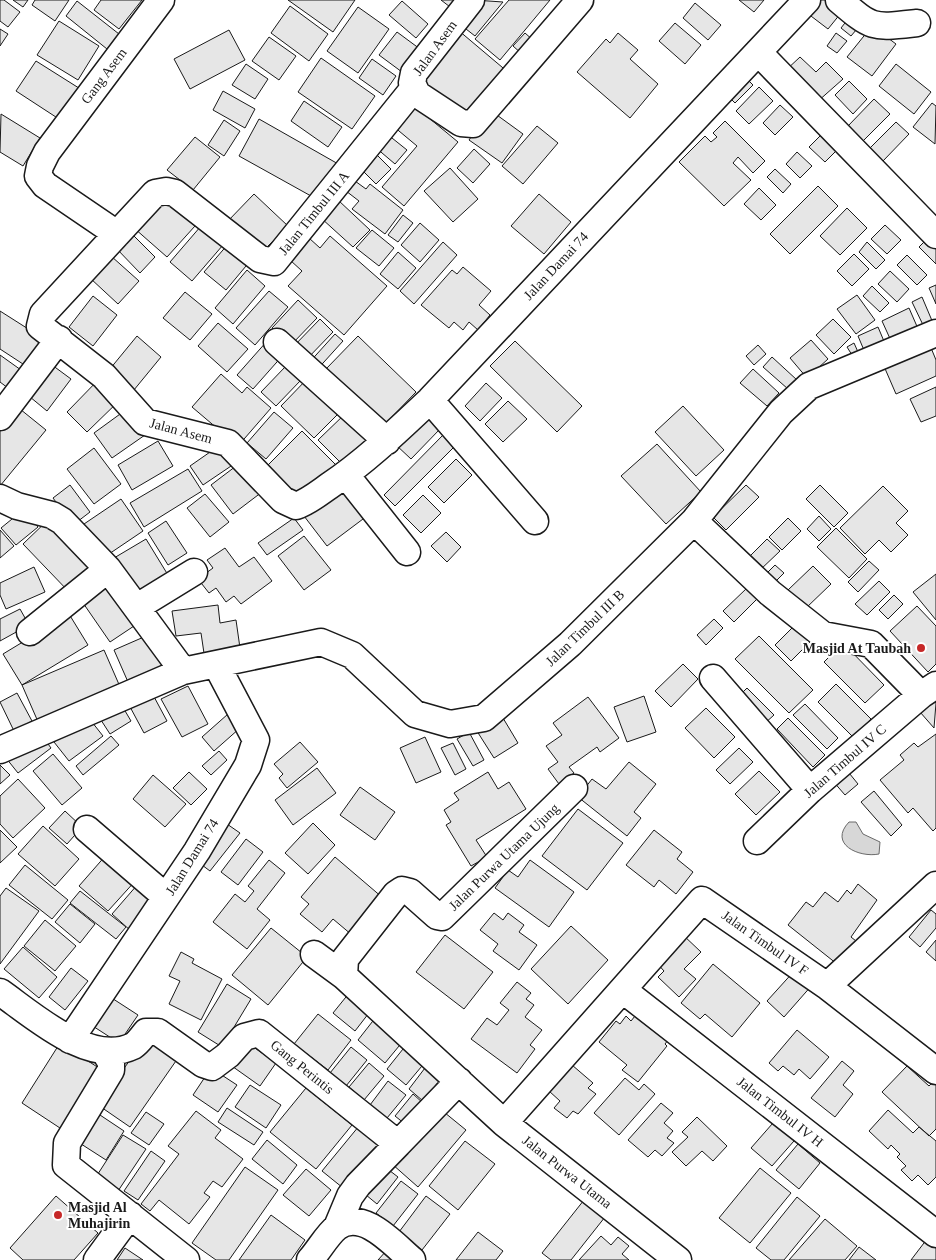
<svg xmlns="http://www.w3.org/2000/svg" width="936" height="1260" font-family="'Times New Roman',serif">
  <rect width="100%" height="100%" fill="#fff"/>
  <path fill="#d7d7d7" stroke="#6a6a6a" d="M 849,822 L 856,822 L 863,834 L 880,842 L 879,854 C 859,858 828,844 849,822 Z"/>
  <path fill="#e6e6e6" stroke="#1a1a1a" d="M 0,0 L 4,0 L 20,12 L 8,27 L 0,21 Z
    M 13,0 L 28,0 L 23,7 Z
    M 35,0 L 69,0 L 55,21 L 32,5 Z
    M 101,0 L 142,0 L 119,29 L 94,10 Z
    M 288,0 L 355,0 L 333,32 Z
    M 441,0 L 461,0 L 454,10 Z
    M 474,0 L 503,2 L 475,36 L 457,22 Z
    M 509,0 L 550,0 L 500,60 L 475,39 Z
    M 739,0 L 764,0 L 754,12 Z
    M 817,0 L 836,0 L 845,8 L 828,29 L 807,13 Z
    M 77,1 L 119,34 L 107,49 L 66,16 Z
    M 402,1 L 428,24 L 416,38 L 389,15 Z
    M 695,3 L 721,25 L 708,40 L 683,18 Z
    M 290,6 L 328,34 L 309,61 L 271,33 Z
    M 358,7 L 389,29 L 358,73 L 327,51 Z
    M 852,14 L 862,23 L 851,36 L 841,28 Z
    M 59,21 L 99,46 L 78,80 L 37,55 Z
    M 675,23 L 701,45 L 685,64 L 659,41 Z
    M 872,26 L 896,44 L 872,76 L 847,57 Z
    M 0,29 L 8,34 L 0,46 Z
    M 229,30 L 245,60 L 190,89 L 174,59 Z
    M 458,30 L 509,73 L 467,123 L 416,80 Z
    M 397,32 L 420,49 L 402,72 L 379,55 Z
    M 525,33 L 534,41 L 522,54 L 513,46 Z
    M 618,33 L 638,50 L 630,59 L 658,84 L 630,118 L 577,72 L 606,39 L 610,43 Z
    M 836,33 L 847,41 L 837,53 L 827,46 Z
    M 269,37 L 296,56 L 279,80 L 252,61 Z
    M 800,57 L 816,72 L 826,62 L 843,79 L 817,102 L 785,71 Z
    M 321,58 L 375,96 L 352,129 L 298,92 Z
    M 372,59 L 396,76 L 383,95 L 359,78 Z
    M 36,61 L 82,90 L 62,121 L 16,91 Z
    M 246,64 L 268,79 L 255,99 L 232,85 Z
    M 896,64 L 931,92 L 914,114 L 879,86 Z
    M 743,75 L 753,85 L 735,103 L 725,93 Z
    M 849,81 L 867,99 L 853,114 L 835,95 Z
    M 759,87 L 773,101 L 749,124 L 736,111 Z
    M 223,91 L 255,109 L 245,128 L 213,110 Z
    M 874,99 L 890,114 L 863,141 L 848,126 Z
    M 304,101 L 342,127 L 328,147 L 291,121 Z
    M 932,103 L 936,106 L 935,144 L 913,127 Z
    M 412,104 L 458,142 L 404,206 L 382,187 L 417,146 L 393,126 Z
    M 780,105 L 793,117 L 775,135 L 763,123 Z
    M 490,110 L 523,134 L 502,163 L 469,140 Z
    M 1,114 L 40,138 L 23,166 L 0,152 Z
    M 259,119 L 340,165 L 320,201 L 239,156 Z
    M 224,120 L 240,131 L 224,156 L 208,145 Z
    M 725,121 L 765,161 L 753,173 L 738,157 L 733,163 L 751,180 L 724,206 L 679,162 L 705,136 L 711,142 L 717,137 L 713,133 Z
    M 896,122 L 909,134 L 883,161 L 870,148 Z
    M 537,126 L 558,143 L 523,184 L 502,166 Z
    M 387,134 L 407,150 L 395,164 L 375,147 Z
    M 821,135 L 837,150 L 825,162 L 809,147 Z
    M 195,137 L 220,157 L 193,190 L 167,170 Z
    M 474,149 L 490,164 L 473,183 L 457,168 Z
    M 374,152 L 391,169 L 376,184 L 359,167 Z
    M 797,152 L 812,166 L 800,178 L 786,164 Z
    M 450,168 L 478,199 L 453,222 L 424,191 Z
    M 775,169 L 791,184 L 783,193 L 767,177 Z
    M 355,181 L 366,189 L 370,184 L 403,210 L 385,234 L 352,209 L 359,201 L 346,191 Z
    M 818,186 L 838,206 L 790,254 L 770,234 Z
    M 759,188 L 776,205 L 761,220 L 744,204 Z
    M 254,194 L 288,226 L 259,255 L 226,223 Z
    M 539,194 L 571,222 L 544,254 L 511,226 Z
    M 163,197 L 195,226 L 167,257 L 134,228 Z
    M 338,200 L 370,230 L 353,247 L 321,218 Z
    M 847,208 L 867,228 L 840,255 L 820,236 Z
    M 403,215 L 413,223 L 398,242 L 388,235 Z
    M 420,223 L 439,240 L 420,262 L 401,245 Z
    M 885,225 L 901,240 L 887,254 L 871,239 Z
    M 201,226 L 223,245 L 192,281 L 170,262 Z
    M 372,230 L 394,248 L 379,266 L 356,248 Z
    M 130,232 L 155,257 L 140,273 L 115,247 Z
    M 330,236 L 387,286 L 344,335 L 288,286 L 302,271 L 290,260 L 309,238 L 320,248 Z
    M 929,237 L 936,244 L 936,264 L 919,247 Z
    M 443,242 L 457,255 L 414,304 L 400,291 Z
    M 867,242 L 885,260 L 876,269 L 859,252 Z
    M 229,243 L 251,260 L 226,290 L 204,272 Z
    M 398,252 L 416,268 L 398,289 L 380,274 Z
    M 854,254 L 869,269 L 852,286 L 837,271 Z
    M 907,255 L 927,275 L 917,285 L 897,265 Z
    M 111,256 L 139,281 L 118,304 L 90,278 Z
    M 463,267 L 491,291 L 479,305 L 490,315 L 478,330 L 469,322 L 463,330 L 454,322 L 449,328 L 421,305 L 452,270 L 457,274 Z
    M 247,270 L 265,286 L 233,324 L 215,308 Z
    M 890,271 L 909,289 L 897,302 L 878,284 Z
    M 936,285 L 936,304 L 929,288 Z
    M 872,286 L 889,303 L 880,312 L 863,296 Z
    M 269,291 L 288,307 L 255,345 L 236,328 Z
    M 185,292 L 212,314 L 190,340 L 163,318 Z
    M 857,295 L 875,320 L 856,334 L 837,309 Z
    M 93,296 L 117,315 L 93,346 L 69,327 Z
    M 922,297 L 933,323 L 924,327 L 912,302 Z
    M 298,300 L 317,318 L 291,345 L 272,328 Z
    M 909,308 L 919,331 L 892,343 L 882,321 Z
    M 0,311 L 44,339 L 26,366 L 0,349 Z
    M 320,319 L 333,332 L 304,362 L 291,349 Z
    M 833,319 L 851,337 L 834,354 L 816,335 Z
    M 218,323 L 248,349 L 227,372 L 198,346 Z
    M 878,327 L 886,346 L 866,355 L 858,336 Z
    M 335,334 L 343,341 L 314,373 L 307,365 Z
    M 137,336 L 161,357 L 129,396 L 105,375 Z
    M 358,336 L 416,392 L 383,426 L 325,370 Z
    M 268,340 L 284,354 L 253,389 L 237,375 Z
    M 811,340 L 828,359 L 807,378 L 790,358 Z
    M 515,341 L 582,406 L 557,432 L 490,366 Z
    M 854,343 L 858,352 L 852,355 L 847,347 Z
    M 929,343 L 936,360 L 936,376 L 896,394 L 883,364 Z
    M 758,345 L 766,354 L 754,365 L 746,356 Z
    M 0,355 L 21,370 L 8,388 L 0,382 Z
    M 772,357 L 797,380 L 788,389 L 763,367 Z
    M 48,362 L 71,379 L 47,411 L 24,392 Z
    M 286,366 L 301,380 L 276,406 L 261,392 Z
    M 753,369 L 779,393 L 767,406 L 740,383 Z
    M 221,374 L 242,393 L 247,387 L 271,408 L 238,446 L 192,407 Z
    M 102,376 L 123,397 L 87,432 L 67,412 Z
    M 309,377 L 342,410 L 314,438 L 281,406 Z
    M 486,383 L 502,398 L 480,421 L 465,406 Z
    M 936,387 L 936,416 L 921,422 L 910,399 Z
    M 508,401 L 527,419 L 503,442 L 485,424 Z
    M 15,405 L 46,430 L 0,486 L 0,422 Z
    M 683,406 L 724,450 L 696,476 L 655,432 Z
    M 127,409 L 145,435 L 112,458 L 94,433 Z
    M 274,412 L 293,428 L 266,459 L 247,443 Z
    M 347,412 L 372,438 L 343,465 L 318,440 Z
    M 424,414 L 440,429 L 411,459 L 395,444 Z
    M 302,431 L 336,465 L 299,501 L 266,467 Z
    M 445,433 L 457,444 L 395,506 L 384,495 Z
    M 158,441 L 173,466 L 132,490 L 118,465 Z
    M 223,443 L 237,462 L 203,485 L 190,466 Z
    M 657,444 L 701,492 L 666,524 L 621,476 Z
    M 94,448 L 121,484 L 94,504 L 67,469 Z
    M 456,459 L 472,475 L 444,503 L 428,487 Z
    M 240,463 L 262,492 L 233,514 L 211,485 Z
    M 188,469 L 202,491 L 144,527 L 130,503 Z
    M 348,483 L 371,513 L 327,546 L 304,516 Z
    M 70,485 L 90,512 L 73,525 L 53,498 Z
    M 746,485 L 759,497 L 726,530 L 713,517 Z
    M 820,485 L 848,513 L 834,527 L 806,499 Z
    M 883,486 L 908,511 L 896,523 L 908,535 L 891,552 L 879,540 L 865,554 L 840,528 Z
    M 205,494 L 229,522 L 210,537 L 187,508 Z
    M 423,495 L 441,513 L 421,533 L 403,515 Z
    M 121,499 L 143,531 L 106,556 L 84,524 Z
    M 23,510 L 38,527 L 16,545 L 1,528 Z
    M 819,516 L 831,529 L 819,541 L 807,529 Z
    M 51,517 L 99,567 L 71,594 L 23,544 Z
    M 294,518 L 303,530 L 267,555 L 258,543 Z
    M 788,518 L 801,531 L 782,550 L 769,537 Z
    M 166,521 L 187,553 L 168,565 L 148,533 Z
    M 836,528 L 867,559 L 849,578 L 817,547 Z
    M 0,530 L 14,546 L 0,558 Z
    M 446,532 L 461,547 L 447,562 L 431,546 Z
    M 304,536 L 331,570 L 304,590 L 278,556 Z
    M 146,539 L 168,575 L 135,594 L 114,558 Z
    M 767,539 L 780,551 L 759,571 L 747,559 Z
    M 225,548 L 239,567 L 254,557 L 272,581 L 241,604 L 234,596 L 226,602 L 216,588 L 209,593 L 198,579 L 213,568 L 207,560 Z
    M 869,561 L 879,570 L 858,592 L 848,582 Z
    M 775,565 L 784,573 L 773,584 L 765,575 Z
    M 813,566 L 831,584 L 806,608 L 788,590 Z
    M 34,567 L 45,592 L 6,609 L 0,595 L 0,583 Z
    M 936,574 L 936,620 L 913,592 Z
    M 110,579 L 140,622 L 110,642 L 81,600 Z
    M 879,581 L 890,592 L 867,615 L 855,604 Z
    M 747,588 L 757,599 L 734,622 L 723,611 Z
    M 894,595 L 903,604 L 888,619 L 879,610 Z
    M 218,605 L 220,623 L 236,620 L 241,655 L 205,660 L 201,633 L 176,636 L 172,611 Z
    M 917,606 L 936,626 L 936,664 L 928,672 L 890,631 Z
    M 20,609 L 29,625 L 0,641 L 0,619 Z
    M 69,614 L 88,645 L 22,685 L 3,654 Z
    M 714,619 L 723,628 L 706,645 L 697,635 Z
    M 796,624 L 812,640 L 791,661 L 775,645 Z
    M 153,633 L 167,665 L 128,682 L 114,650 Z
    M 759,636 L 813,690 L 789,713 L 735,659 Z
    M 843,643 L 884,685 L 865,703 L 824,662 Z
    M 104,650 L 121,689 L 39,724 L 22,685 Z
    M 683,664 L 698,679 L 671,707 L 655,691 Z
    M 836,684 L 871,719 L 853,737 L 818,702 Z
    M 188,686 L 208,724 L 182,737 L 161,699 Z
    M 747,688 L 774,715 L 764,724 L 738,697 Z
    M 17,693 L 32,721 L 14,731 L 0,702 Z
    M 152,693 L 167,721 L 144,733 L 129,705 Z
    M 644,696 L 656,732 L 627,742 L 614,707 Z
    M 588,697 L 619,738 L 600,752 L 597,747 L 569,767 L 574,773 L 559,784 L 548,769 L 558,762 L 546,746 L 562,735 L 553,723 Z
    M 934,700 L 936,703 L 934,728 L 920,712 Z
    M 121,704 L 131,721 L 110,734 L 99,717 Z
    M 805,704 L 838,738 L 827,749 L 793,715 Z
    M 706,708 L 735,737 L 714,758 L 685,728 Z
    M 500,713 L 518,743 L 494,758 L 475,728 Z
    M 228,714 L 240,728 L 214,751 L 202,737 Z
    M 88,717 L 103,736 L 69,761 L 54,742 Z
    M 788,718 L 825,755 L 813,767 L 777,729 Z
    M 469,732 L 484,760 L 473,766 L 457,739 Z
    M 40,733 L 51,748 L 18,773 L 6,758 Z
    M 936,734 L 936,828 L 933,831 L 913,808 L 908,813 L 880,780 L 904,760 L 900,755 L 914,743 L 918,747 Z
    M 111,736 L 119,745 L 83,775 L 76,766 Z
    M 425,737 L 441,772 L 416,783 L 400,748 Z
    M 300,742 L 318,762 L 287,788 L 279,778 L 283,774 L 274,764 Z
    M 453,743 L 466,769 L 455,775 L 441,748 Z
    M 739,748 L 753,762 L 730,784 L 716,770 Z
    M 219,751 L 227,760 L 211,775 L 202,766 Z
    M 53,754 L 82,788 L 62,805 L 33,771 Z
    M 629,762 L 656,784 L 634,812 L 641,818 L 627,836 L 578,797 L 592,779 L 606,789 Z
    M 0,765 L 10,775 L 0,784 Z
    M 317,768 L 336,793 L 293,825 L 275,800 Z
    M 845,768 L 858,784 L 845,795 L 832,780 Z
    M 759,771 L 780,792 L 756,815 L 735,794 Z
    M 189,772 L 207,789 L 191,805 L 173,788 Z
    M 488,772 L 498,789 L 509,782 L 526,809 L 476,840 L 487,857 L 471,866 L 446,825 L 451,822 L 444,810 L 459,800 L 454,793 Z
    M 153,775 L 186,804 L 165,827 L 133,799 Z
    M 18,779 L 45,808 L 13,838 L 0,824 L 0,796 Z
    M 360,787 L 395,812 L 375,840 L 340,815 Z
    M 874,791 L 902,825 L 891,836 L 861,802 Z
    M 578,809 L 623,843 L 587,890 L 542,856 Z
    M 65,811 L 82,827 L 67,844 L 49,828 Z
    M 313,823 L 335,845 L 308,874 L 285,853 Z
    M 227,824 L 240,833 L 210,871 L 198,862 Z
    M 43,826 L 79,859 L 55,886 L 18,854 Z
    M 0,830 L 17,847 L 0,863 Z
    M 654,830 L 682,852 L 677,859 L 693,872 L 676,894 L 659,880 L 654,887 L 626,865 Z
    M 246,839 L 263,852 L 238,885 L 221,872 Z
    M 107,854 L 137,879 L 108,911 L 79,886 Z
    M 335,857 L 383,898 L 352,935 L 333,919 L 322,932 L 300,914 L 309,904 L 301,897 Z
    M 269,860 L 285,873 L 257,909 L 270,920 L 247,949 L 213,922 L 235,894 L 245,902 L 254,891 L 248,886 Z
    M 530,860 L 574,892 L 549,927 L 495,888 L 508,870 L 518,877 Z
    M 25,865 L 68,900 L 52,919 L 9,885 Z
    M 138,884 L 158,902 L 131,931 L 112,914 Z
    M 858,884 L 877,900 L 851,937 L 856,941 L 837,964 L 788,925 L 806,902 L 813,907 L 825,892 L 838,902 L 847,890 L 851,894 Z
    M 6,888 L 39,911 L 0,964 L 0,896 Z
    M 80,891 L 126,927 L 116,939 L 70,903 Z
    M 70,904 L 95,924 L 80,943 L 55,922 Z
    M 931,910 L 936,914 L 936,928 L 920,947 L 909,937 Z
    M 494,913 L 503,920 L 508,913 L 524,925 L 519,932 L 537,945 L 519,970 L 493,951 L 498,944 L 480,930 Z
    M 45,920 L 76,946 L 55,971 L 24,946 Z
    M 571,926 L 608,960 L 568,1004 L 531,969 Z
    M 271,928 L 307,957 L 268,1005 L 232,975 Z
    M 682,934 L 701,952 L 684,969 L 696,979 L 679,997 L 658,977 L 664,971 L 656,962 Z
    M 445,935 L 493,972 L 464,1009 L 416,972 Z
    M 936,940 L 936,961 L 926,952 Z
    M 23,947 L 57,977 L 39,998 L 4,969 Z
    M 181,952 L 194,959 L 192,963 L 222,979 L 201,1020 L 169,1004 L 180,981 L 169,976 Z
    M 713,964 L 760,1003 L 732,1037 L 705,1014 L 700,1019 L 681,1003 Z
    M 71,968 L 88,981 L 65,1010 L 49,997 Z
    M 796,969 L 813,984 L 784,1017 L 767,1001 Z
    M 517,982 L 531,993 L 526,999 L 534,1005 L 525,1017 L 542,1030 L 530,1045 L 535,1049 L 517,1073 L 471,1039 L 487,1018 L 497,1025 L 509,1010 L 500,1003 Z
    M 227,984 L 251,999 L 222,1047 L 198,1032 Z
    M 350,992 L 372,1009 L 355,1031 L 333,1013 Z
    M 104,993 L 138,1015 L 119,1043 L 85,1021 Z
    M 318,1014 L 351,1040 L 328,1070 L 294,1044 Z
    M 626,1016 L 631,1021 L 635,1016 L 652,1030 L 657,1023 L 672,1035 L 665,1044 L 667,1046 L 638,1082 L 622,1070 L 627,1065 L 599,1042 L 616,1021 L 620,1024 Z
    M 376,1017 L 404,1040 L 385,1063 L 358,1040 Z
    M 797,1030 L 829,1057 L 810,1079 L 799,1069 L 794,1075 L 783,1066 L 778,1071 L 769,1063 Z
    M 147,1036 L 178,1058 L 130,1127 L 98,1105 Z
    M 245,1041 L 276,1063 L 260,1086 L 229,1064 Z
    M 60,1043 L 102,1070 L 63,1130 L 22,1103 Z
    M 407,1044 L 427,1060 L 406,1085 L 387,1069 Z
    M 351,1047 L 367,1060 L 346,1086 L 330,1073 Z
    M 842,1061 L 854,1071 L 843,1085 L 853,1094 L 835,1117 L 811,1098 Z
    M 369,1063 L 384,1076 L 364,1100 L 349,1087 Z
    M 428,1064 L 443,1076 L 423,1101 L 409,1089 Z
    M 572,1065 L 593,1083 L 588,1088 L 596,1094 L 578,1114 L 573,1111 L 567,1118 L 554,1108 L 560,1101 L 549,1091 Z
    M 907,1066 L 929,1086 L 934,1081 L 936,1083 L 936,1129 L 929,1136 L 882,1092 Z
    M 211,1068 L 237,1085 L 218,1112 L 193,1095 Z
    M 625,1078 L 639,1090 L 644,1084 L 655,1094 L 619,1135 L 594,1113 Z
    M 388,1081 L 406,1095 L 387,1118 L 370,1105 Z
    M 250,1085 L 281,1105 L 266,1128 L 235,1107 Z
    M 306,1088 L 352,1125 L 316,1169 L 270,1132 Z
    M 413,1094 L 423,1103 L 405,1124 L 395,1116 Z
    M 661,1103 L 673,1113 L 664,1123 L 673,1131 L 667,1138 L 674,1143 L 662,1156 L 655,1150 L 648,1157 L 628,1140 Z
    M 227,1108 L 263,1132 L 254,1145 L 218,1122 Z
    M 439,1108 L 466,1130 L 418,1187 L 392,1164 Z
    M 888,1110 L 913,1133 L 919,1127 L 936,1141 L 936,1177 L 928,1185 L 918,1175 L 912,1181 L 901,1170 L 906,1166 L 897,1157 L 900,1154 L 891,1145 L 888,1149 L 869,1131 Z
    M 196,1111 L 221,1130 L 215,1138 L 243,1159 L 222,1187 L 213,1181 L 204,1193 L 210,1197 L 189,1224 L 159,1200 L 150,1211 L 141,1204 L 179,1154 L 168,1146 Z
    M 146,1112 L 164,1124 L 149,1145 L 131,1133 Z
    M 97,1113 L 124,1131 L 106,1160 L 78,1142 Z
    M 780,1115 L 801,1133 L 772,1166 L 751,1148 Z
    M 697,1117 L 727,1146 L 713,1161 L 702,1151 L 686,1166 L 672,1152 L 688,1137 L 682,1132 Z
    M 359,1126 L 385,1146 L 348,1192 L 322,1171 Z
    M 123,1135 L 146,1149 L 116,1194 L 94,1180 Z
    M 267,1140 L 297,1165 L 283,1184 L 252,1159 Z
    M 465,1141 L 495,1164 L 458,1210 L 429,1186 Z
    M 798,1144 L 820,1163 L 799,1189 L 776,1170 Z
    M 151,1151 L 165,1161 L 138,1200 L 124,1191 Z
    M 381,1164 L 398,1177 L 377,1204 L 360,1190 Z
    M 245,1167 L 278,1190 L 229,1260 L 216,1260 L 192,1243 Z
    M 760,1168 L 791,1193 L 750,1243 L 719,1218 Z
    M 306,1169 L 331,1190 L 309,1216 L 283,1195 Z
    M 401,1181 L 418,1194 L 393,1226 L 376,1213 Z
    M 56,1196 L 98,1233 L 74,1260 L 23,1260 L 10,1248 Z
    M 426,1196 L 450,1214 L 422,1250 L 399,1232 Z
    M 797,1197 L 820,1216 L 784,1260 L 771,1260 L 756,1248 Z
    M 584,1200 L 605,1217 L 571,1260 L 551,1260 L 542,1253 Z
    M 271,1215 L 305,1240 L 291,1260 L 239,1260 Z
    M 825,1219 L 857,1246 L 845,1260 L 789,1260 Z
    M 478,1232 L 503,1251 L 496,1260 L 456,1260 Z
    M 601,1236 L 611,1245 L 618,1237 L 629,1246 L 622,1254 L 629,1260 L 579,1260 Z
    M 927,1239 L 936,1246 L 936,1260 L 911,1260 Z
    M 859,1247 L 876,1260 L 849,1260 Z
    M 125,1248 L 143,1260 L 117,1260 Z
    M 387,1250 L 398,1260 L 378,1260 Z"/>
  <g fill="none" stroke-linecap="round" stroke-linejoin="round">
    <defs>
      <path id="minor" d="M 471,0 L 414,73 L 412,83 L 417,94 L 461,123 L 473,124 L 580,0
        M 839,0 C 873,29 872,28 917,23
        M 758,52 L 936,235
        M 414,88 L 274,262 L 260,259 L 175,193 L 166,191 L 155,193 L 43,314 L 40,326 L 104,376 L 145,422 L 228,443 L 283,500 L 296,506 C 308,502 319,493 329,486 C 366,461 398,430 430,400 L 807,0
        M 117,234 L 45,185 L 38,176 L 40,166 L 47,152 L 161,0
        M 277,342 L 387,441
        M 430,400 L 535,521
        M 0,417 L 59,339
        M 346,475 L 407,552
        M 0,498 L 17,506 L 52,515 L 62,521 L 108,569 L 183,671
        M 694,521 L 770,593 L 823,635 L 871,644 L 921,695
        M 137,607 L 194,572
        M 30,632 L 108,569
        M 713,678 L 810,790
        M 0,750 L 183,671 L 321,642 L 352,655 L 415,714 L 450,724 L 484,718 L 570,644 L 694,521 L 781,412 L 809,386 L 936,333
        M 574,788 L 442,917 L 437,916 L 410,892 L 402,890 L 396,894 L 345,959 L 344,976 L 504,1123 L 678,1260
        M 87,829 L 166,897
        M 757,841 L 810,790 L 921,695 L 936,685
        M 314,954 L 344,976
        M 827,986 L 936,885
        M 623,990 L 936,1234
        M 0,992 C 33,1015 90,1067 133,1046 C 138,1043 142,1037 146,1032 L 158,1032 L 203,1064 L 212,1067 L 228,1055 L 244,1037 L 259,1033 L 398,1144 L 459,1081
        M 70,1040 L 197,851 L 248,765 L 256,740 L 216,664
        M 104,1051 L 111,1062 L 111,1070 L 67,1143 L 66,1165 L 186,1260
        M 504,1123 L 702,900 L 827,986 L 936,1071
        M 337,1227 L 350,1196 L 358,1185 L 398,1144
        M 97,1260 L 130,1215
        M 310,1260 C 319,1250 327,1235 337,1227 C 363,1208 394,1245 412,1260"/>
    </defs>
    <use href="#minor" stroke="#1a1a1a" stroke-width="29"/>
    <use href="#minor" stroke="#fff" stroke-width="26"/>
  </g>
  <g fill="#c62828" stroke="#fff" stroke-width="2">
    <circle cx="921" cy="648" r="5"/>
    <circle cx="58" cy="1215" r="5"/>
  </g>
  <g text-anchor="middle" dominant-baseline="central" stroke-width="4" stroke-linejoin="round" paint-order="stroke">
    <g font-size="14" fill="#1a1a1a" stroke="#fff">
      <text transform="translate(435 48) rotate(-54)">Jalan Asem</text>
      <text transform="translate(104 76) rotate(-53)">Gang Asem</text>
      <text transform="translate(314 213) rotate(-51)">Jalan Timbul III A</text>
      <text transform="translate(556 266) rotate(-47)">Jalan Damai 74</text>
      <text transform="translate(181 431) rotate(15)">Jalan Asem</text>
      <text transform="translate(585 628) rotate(-44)">Jalan Timbul III B</text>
      <text transform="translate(845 761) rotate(-41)">Jalan Timbul IV C</text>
      <text transform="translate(192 857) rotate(-58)">Jalan Damai 74</text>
      <text transform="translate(504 857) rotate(-44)">Jalan Purwa Utama Ujung</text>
      <text transform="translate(765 943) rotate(35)">Jalan Timbul IV F</text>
      <text transform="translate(302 1067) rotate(39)">Gang Perintis</text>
      <text transform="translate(780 1112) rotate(38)">Jalan Timbul IV H</text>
      <text transform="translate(567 1172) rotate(38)">Jalan Purwa Utama</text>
    </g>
    <g font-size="14" font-weight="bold" fill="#1a1a1a" stroke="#fff" text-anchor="end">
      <text x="911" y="648">Masjid At Taubah</text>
      <text x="68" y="1207" text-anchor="start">Masjid Al<tspan x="68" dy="16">Muhajirin</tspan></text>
    </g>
  </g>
</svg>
